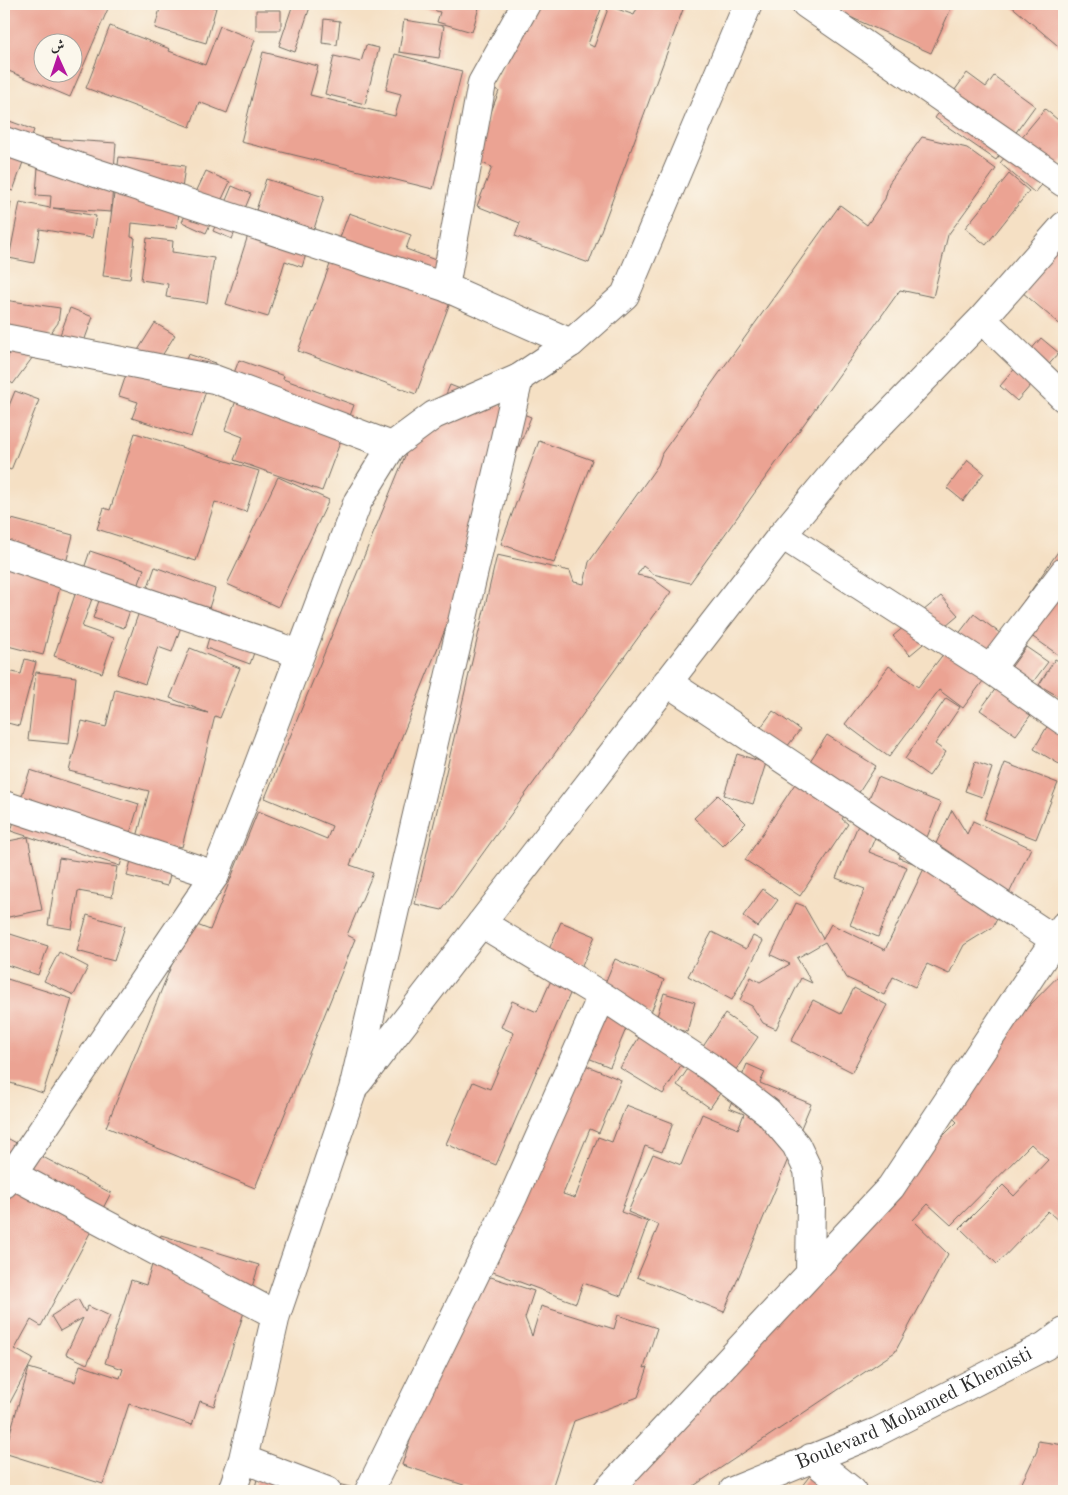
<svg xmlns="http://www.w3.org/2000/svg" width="1068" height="1495" font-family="'Old Standard TT',Amiri,serif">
  <rect width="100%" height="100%" fill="#fbf7ec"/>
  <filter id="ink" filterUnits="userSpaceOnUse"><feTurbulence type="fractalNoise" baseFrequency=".02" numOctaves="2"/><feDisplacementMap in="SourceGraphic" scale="10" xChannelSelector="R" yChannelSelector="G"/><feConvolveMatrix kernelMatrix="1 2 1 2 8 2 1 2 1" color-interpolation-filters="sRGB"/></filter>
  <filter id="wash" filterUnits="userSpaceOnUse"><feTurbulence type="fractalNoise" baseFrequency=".0096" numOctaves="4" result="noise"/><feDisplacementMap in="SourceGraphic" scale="20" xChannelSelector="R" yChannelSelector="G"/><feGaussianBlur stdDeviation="1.12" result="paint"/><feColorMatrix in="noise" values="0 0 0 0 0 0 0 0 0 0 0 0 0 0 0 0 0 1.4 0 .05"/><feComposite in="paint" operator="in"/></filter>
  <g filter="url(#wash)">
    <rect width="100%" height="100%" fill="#f5e0c4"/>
    <g id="blocks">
      <path fill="#eba393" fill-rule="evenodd" d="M 4,4 L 110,4 L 70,97 L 4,69 ZM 42,42 L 72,42 L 72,72 L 42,72 Z
        M 161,4 L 203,4 L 216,8 L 206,43 L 155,28 Z
        M 284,4 L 311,4 L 295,52 L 279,46 L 292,7 Z
        M 411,4 L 480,4 L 472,32 L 437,22 L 440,12 Z
        M 527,4 L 603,4 L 588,44 L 594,47 L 609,6 L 634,15 L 639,4 L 685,4 L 589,263 L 515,236 L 520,223 L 477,206 L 492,167 L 473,160 L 499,91 L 495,89 Z
        M 845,4 L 953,4 L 931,53 L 841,13 Z
        M 1009,4 L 1064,4 L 1064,51 Z
        M 256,10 L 281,10 L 281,30 L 256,30 Z
        M 324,19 L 340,21 L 337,45 L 322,43 Z
        M 404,20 L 444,26 L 439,58 L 399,52 Z
        M 110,26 L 170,49 L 169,51 L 205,65 L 220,26 L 255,40 L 227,113 L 199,102 L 190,127 L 86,88 Z
        M 366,45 L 379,48 L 365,104 L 325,94 L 334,56 L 361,62 Z
        M 263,52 L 318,66 L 310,95 L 395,116 L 401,94 L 386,90 L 395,54 L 462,71 L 433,189 L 241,142 Z
        M 967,73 L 986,87 L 994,76 L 1035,106 L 996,160 L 935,118 Z
        M 1045,109 L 1064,125 L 1064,158 L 1035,193 L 1000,163 Z
        M 4,119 L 34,130 L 13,191 L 4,188 Z
        M 922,137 L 967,148 L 996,169 L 948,235 L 933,297 L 900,290 L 690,583 L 653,574 L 643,566 L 637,575 L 652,578 L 671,592 L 442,910 L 415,904 L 497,555 L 570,571 L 574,582 L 584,584 L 589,562 L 658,465 L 662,453 L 840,205 L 867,225 L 885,199 L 889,183 Z
        M 40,138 L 116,143 L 111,212 L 53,208 L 96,216 L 92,238 L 40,229 L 34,263 L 9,258 L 20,202 L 50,208 L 51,196 L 36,195 Z
        M 119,157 L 185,166 L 177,228 L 132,223 L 131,237 L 135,238 L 130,279 L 103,276 Z
        M 206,171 L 230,182 L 206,233 L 182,222 Z
        M 1009,174 L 1029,191 L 986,245 L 965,228 Z
        M 266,179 L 324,197 L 302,267 L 285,261 L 268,317 L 226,304 Z
        M 232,186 L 251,194 L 232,239 L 213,231 Z
        M 4,201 L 11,202 L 7,227 L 4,226 Z
        M 349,213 L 411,235 L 406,249 L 462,270 L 416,394 L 298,351 Z
        M 1064,229 L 1064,328 L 1015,286 Z
        M 147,238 L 173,241 L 172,252 L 214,258 L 207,303 L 166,297 L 168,284 L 141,280 Z
        M 4,300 L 60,308 L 58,323 L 13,384 L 5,378 L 11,334 L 4,333 Z
        M 70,308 L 93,317 L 80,352 L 57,343 Z
        M 155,323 L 175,335 L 155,367 L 135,355 Z
        M 1041,338 L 1059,353 L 1017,401 L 1000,386 Z
        M 188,354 L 215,363 L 191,437 L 132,418 L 138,402 L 119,396 L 130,363 L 180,379 Z
        M 239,360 L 284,376 L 283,379 L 354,405 L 322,491 L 234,460 L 243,437 L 225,430 L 237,398 L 226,394 Z
        M 450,385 L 531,417 L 350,865 L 373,873 L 347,935 L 355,939 L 255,1188 L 106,1127 L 189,922 L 210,930 L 258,811 L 327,839 L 332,826 L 265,798 L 421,417 L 434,422 Z
        M 15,391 L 39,400 L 11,470 L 4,467 L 4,418 Z
        M 135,433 L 259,471 L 246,512 L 215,502 L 196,561 L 97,529 L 104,508 L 110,510 Z
        M 539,441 L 592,460 L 554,563 L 501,544 Z
        M 968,460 L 984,473 L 963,501 L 947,488 Z
        M 278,477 L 329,500 L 278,607 L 227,584 Z
        M 4,517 L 73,535 L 43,655 L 4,645 Z
        M 1064,543 L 1064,650 L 1060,656 L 1010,621 Z
        M 90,551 L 144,569 L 124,628 L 93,618 L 101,595 L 94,593 L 82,627 L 114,638 L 102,673 L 54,656 Z
        M 155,567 L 215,589 L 209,608 L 263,627 L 250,664 L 206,648 L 210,634 L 182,624 L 172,652 L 158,647 L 145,684 L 117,674 Z
        M 941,596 L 958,615 L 910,655 L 893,636 Z
        M 974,614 L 1012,642 L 963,708 L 939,690 L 889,757 L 845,724 L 889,666 L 918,687 Z
        M 1026,647 L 1048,662 L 1033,682 L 1049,694 L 1033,712 L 1016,735 L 980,710 Z
        M 190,648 L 240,668 L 220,718 L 215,716 L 182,847 L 178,846 L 167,886 L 127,876 L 149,791 L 69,771 L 82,721 L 106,727 L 115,689 L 208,713 L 170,698 Z
        M 25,659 L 36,662 L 19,726 L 4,722 L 4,670 L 21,674 Z
        M 1055,659 L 1064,664 L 1064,767 L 1034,749 L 1063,699 L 1039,685 Z
        M 36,672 L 76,677 L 69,744 L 28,740 Z
        M 946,698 L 960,707 L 935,744 L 946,752 L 929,776 L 905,759 Z
        M 773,711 L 800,730 L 773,765 L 747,746 Z
        M 827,735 L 876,766 L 842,819 L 848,824 L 800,896 L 745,860 Z
        M 737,754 L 766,763 L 753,804 L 724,795 Z
        M 975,762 L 992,768 L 982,797 L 965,791 Z
        M 1005,763 L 1058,783 L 1036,839 L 984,819 Z
        M 30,770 L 139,804 L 120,866 L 11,831 Z
        M 878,777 L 941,803 L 916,864 L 899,858 L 910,832 L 882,821 L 869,852 L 907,867 L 878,937 L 850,925 L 865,889 L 836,878 Z
        M 718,795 L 746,823 L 723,846 L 694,818 Z
        M 952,810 L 967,834 L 973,821 L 1031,848 L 993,927 L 964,945 L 949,974 L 927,964 L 915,987 L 893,977 L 884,995 L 847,978 L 825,942 L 797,958 L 812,983 L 801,978 L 776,1029 L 763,1023 L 752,1006 L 740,1000 L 751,977 L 760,982 L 790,964 L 771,955 L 796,903 L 804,906 L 823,939 L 831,924 L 885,950 Z
        M 28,837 L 42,910 L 4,918 L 4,842 Z
        M 59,858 L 117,867 L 112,897 L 78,891 L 72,929 L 48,925 Z
        M 763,889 L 778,900 L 758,927 L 743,916 Z
        M 87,915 L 125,926 L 114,961 L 77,951 Z
        M 561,922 L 595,936 L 496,1165 L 446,1144 L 473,1082 L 490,1089 L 514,1033 L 501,1027 L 512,1001 L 537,1012 L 556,969 L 543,963 Z
        M 4,932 L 48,946 L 38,975 L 4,964 Z
        M 712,932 L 746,949 L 753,936 L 763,941 L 732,1000 L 688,976 Z
        M 59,952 L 88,967 L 74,995 L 44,981 Z
        M 615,959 L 664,980 L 651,1012 L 636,1005 L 610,1067 L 576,1053 Z
        M 1064,970 L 1064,1226 L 1048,1211 L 997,1264 L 960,1228 L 1003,1185 L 1014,1196 L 1048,1160 L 1031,1144 L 951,1225 L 928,1204 L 913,1220 L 948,1254 L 895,1352 L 686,1491 L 636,1491 L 612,1467 L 957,1122 L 936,1102 Z
        M 4,978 L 72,999 L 43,1093 L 4,1081 Z
        M 854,988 L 887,1005 L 852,1072 L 791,1041 L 813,1000 L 841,1014 Z
        M 664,993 L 695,1002 L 687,1032 L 655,1023 Z
        M 725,1014 L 758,1037 L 710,1108 L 677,1085 Z
        M 648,1023 L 691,1049 L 663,1094 L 620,1068 Z
        M 571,1059 L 621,1080 L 599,1133 L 590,1129 L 563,1194 L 575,1198 L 598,1137 L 612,1142 L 626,1105 L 673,1123 L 662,1152 L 645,1146 L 621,1212 L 648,1222 L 621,1296 L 583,1283 L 576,1303 L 485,1269 Z
        M 747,1064 L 765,1072 L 760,1083 L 811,1104 L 724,1312 L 637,1277 L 659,1225 L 628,1212 L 653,1154 L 681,1165 L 702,1114 L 738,1129 L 744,1114 L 729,1108 Z
        M 7,1138 L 111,1193 L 41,1326 L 31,1320 L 15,1349 L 33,1359 L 4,1414 L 4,1144 Z
        M 161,1235 L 259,1265 L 214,1406 L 200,1401 L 192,1425 L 129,1404 L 103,1484 L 4,1453 L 29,1368 L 75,1382 L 80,1365 L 120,1378 L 123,1369 L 105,1363 L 131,1280 L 146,1285 Z
        M 466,1269 L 534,1291 L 525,1318 L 532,1336 L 541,1306 L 614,1329 L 618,1315 L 657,1328 L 644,1368 L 648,1367 L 638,1397 L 574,1421 L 551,1491 L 482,1491 L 402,1465 Z
        M 78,1299 L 85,1312 L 88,1306 L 110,1316 L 87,1364 L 66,1354 L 83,1318 L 60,1331 L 51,1316 Z
        M 1038,1441 L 1064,1445 L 1064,1491 L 1018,1491 L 1037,1451 Z
        M 261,1464 L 365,1491 L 254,1491 Z
        M 815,1469 L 838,1491 L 798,1491 Z"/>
    </g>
  </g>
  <g filter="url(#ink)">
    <use href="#blocks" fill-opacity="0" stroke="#726a61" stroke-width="1"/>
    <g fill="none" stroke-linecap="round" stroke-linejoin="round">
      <defs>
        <path id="minor" d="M 806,4 L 1064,183
          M 4,141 L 84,169 L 445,287 L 571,343
          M 445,287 L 482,83 L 526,4
          M 982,319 L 1064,398
          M 4,338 L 214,379 L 392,446
          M 782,535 L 990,669 L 1064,721
          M 4,554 L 300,654
          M 990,669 L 1064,572
          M 667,682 L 1055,940
          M 4,805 L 215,875
          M 481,923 L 602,996 L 708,1066 L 768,1112 L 796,1145 L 808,1170 L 811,1199 L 810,1273
          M 358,1082 L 782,535 L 842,463 L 982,319 L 1064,226
          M 4,1170 L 276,1315
          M 811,1458 L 852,1491
          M 243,1459 L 327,1491
          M 232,1491 L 243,1459 L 276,1315 L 353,1089 L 519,378
          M 369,1491 L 513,1197 L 602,996
          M 607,1491 L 891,1187 L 1064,926"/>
        <path id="tertiary" d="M 4,1184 L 12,1175 L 215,875 L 257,769 L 358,501 L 392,446 L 434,415 L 519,378 L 571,343 L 625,295 L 748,4"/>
        <g id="secondary">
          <path id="s1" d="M 733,1491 L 877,1432 L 1045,1346 L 1064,1332"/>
        </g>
      </defs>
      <use href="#minor" stroke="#726a61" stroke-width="30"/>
      <use href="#tertiary" stroke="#726a61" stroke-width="30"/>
      <use href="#secondary" stroke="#726a61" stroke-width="30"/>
      <use href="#minor" stroke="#fff" stroke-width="28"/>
      <use href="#tertiary" stroke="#fff" stroke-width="28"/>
      <use href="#secondary" stroke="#fff" stroke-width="28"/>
    </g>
  </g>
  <g text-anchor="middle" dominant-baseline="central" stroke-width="4.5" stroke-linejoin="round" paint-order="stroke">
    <g font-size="20" fill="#2b2b2b" stroke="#fbf7ec">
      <text stroke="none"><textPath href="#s1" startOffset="199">Boulevard Mohamed Khemisti</textPath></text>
    </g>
  </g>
  <rect width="1068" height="1495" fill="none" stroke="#fbf7ec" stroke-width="20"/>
  <g transform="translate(58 58) rotate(357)"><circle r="24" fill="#fbf7ec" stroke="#a8a59f"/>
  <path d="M0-4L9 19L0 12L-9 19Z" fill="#b5179e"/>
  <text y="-8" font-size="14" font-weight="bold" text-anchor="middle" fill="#2b2b2b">ش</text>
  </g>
</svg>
